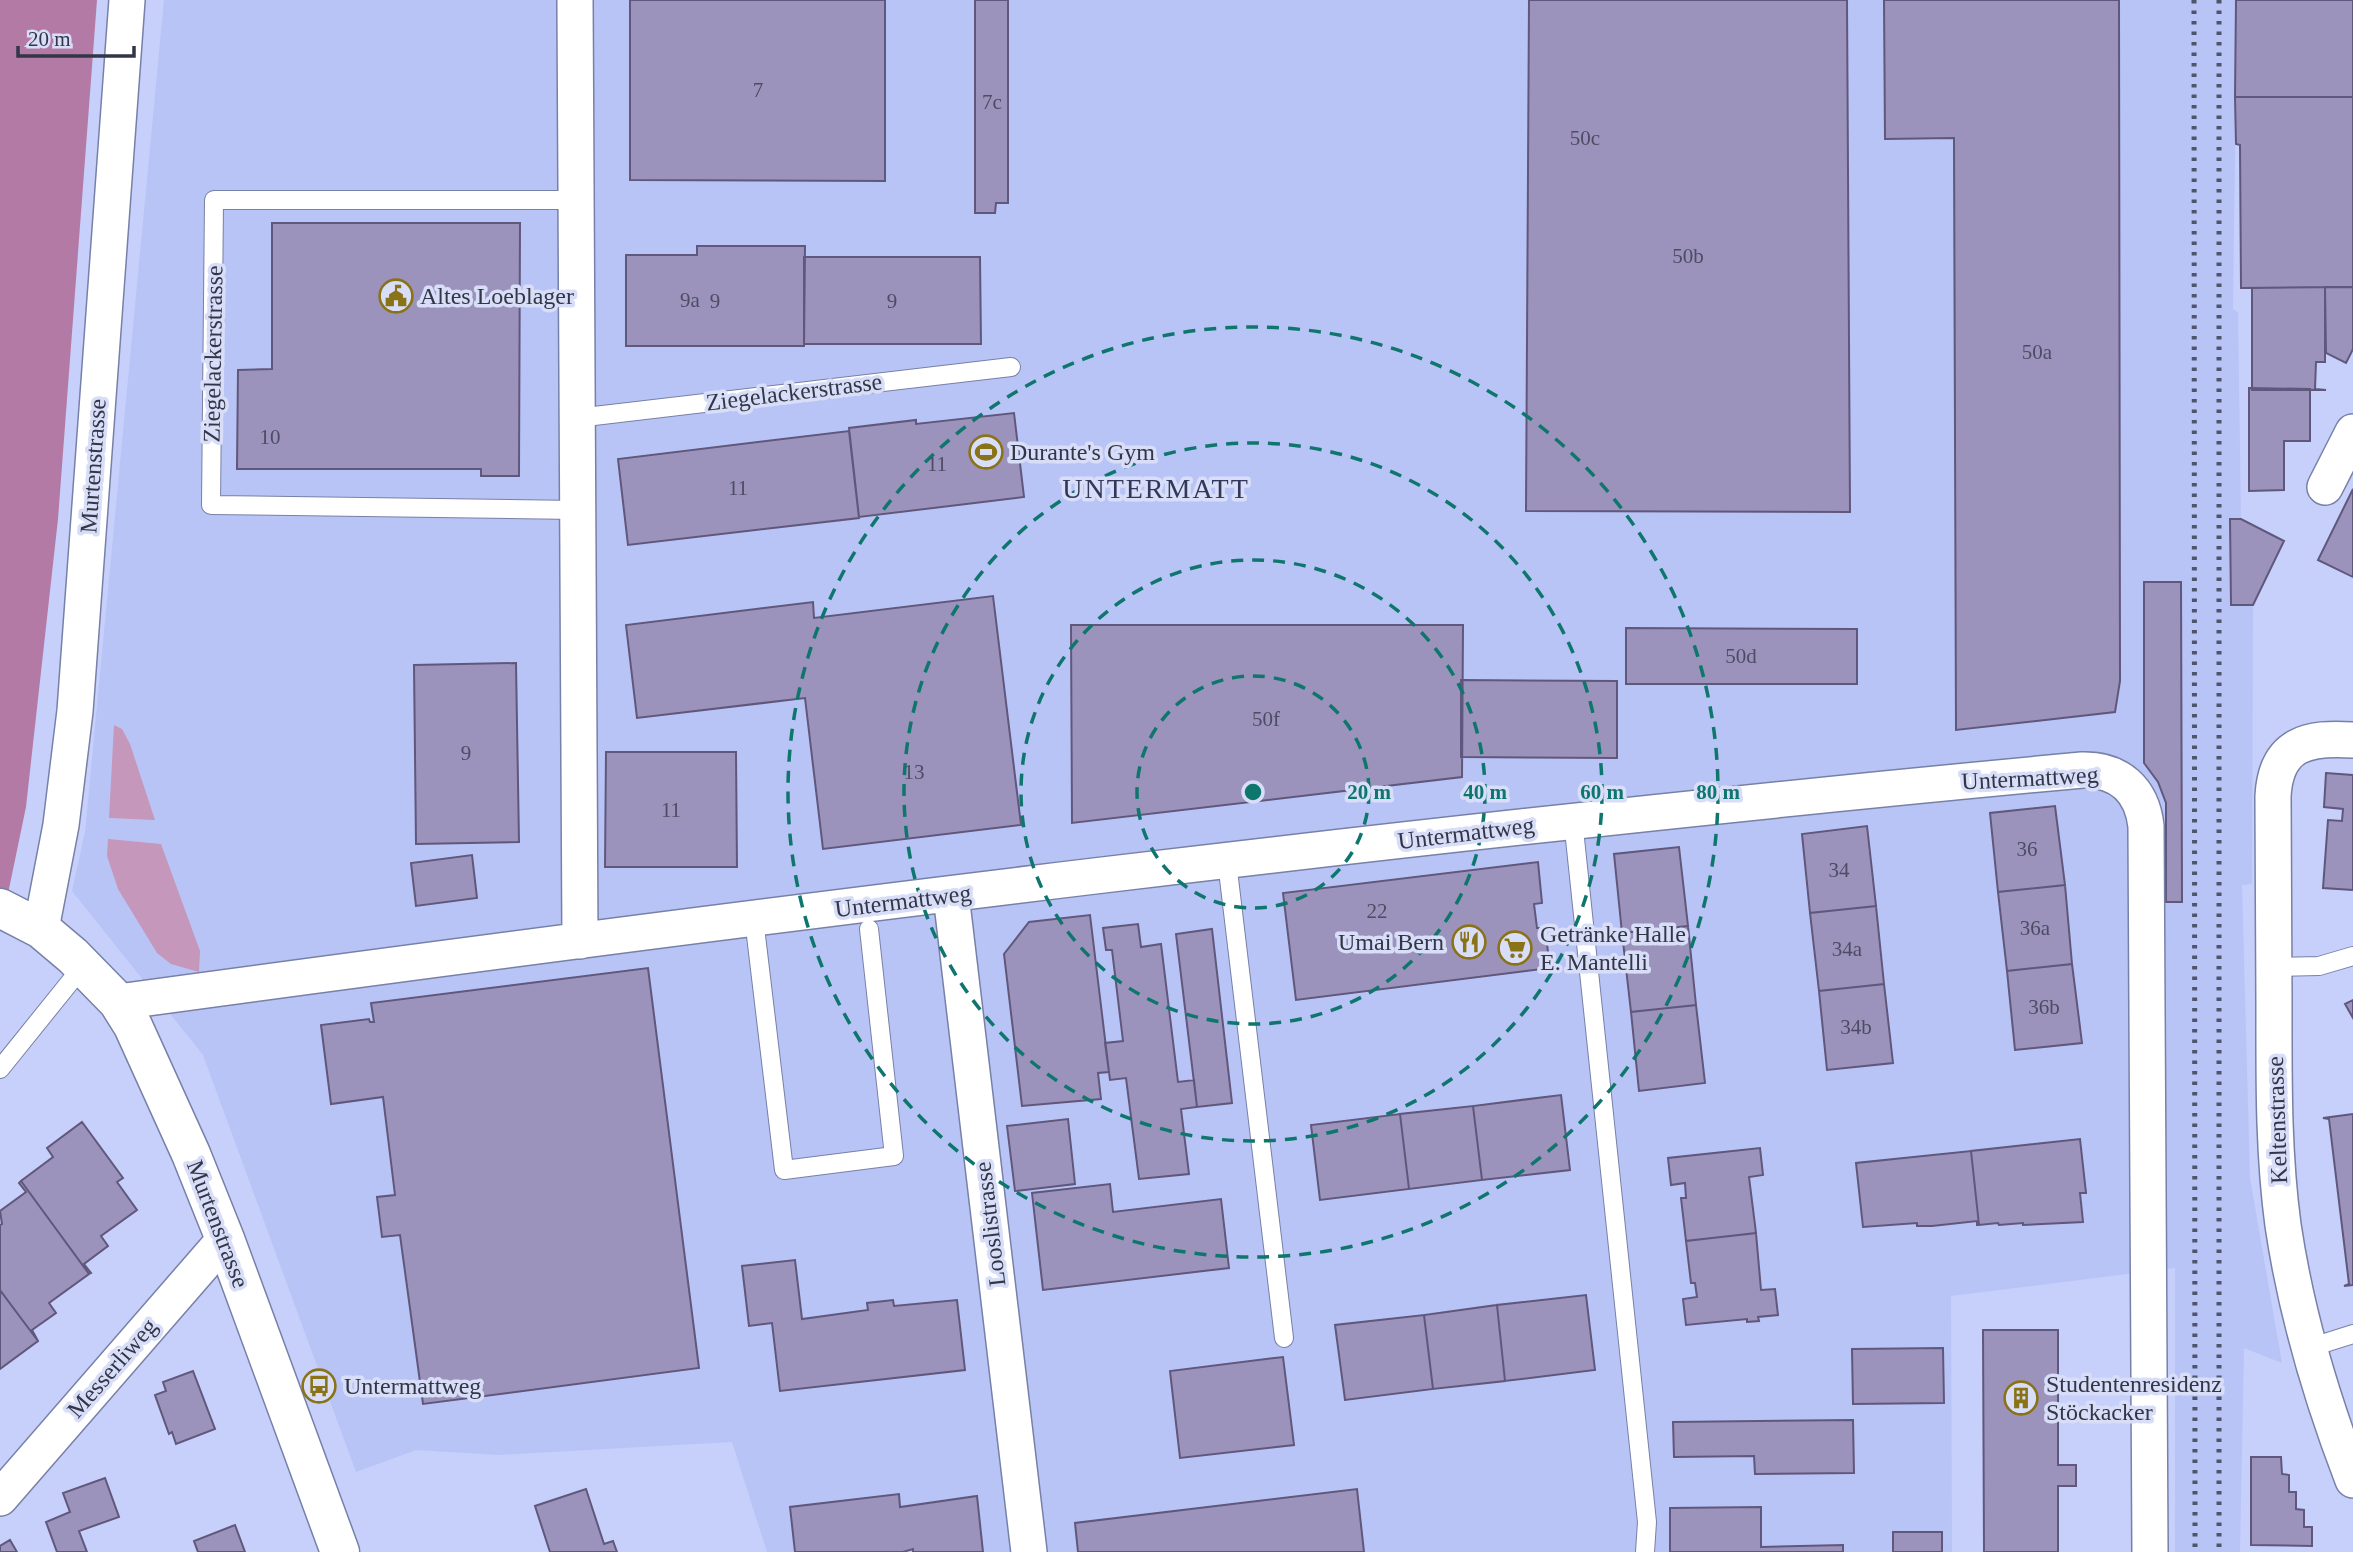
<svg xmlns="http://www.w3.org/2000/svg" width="2353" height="1552" font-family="'Times New Roman',serif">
  <rect width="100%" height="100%" fill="#c6d0fb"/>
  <path fill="#b9c4f6" d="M 164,0 L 2237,0 L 2233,309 L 2238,313 L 2241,519 L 2284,541 L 2253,605 L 2252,884 L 2242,885 L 2250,1178 L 2282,1363 L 2244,1348 L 2240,1552 L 2175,1552 L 2175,1268 L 1951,1296 L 1952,1552 L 767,1552 L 732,1442 L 498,1455 L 416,1450 L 356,1472 L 203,1055 L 72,891 L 85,832 Z"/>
  <path fill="#c597ba" d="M 114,725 L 122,729 L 130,744 L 155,820 L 109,818 Z
    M 108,839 L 161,844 L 200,951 L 199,972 L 171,964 L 157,953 L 118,889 L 107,856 Z"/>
  <path fill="#b37aa6" d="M 0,0 L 97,0 L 58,519 L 26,807 L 0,932 Z"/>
  <path fill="#9c93bc" stroke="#60577c" stroke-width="2" d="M 630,0 L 885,0 L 885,181 L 630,180 Z
    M 975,0 L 1008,0 L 1008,203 L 996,203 L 995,213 L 975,213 Z
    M 1529,0 L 1847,0 L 1850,512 L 1526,511 Z
    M 1884,0 L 2119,0 L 2120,681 L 2115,712 L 1956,730 L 1954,138 L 1885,139 Z
    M 2236,0 L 2353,0 L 2353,97 L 2235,97 Z
    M 2235,97 L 2353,97 L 2353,287 L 2241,288 L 2240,145 L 2236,144 Z
    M 272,223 L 520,223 L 519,476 L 481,476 L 481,469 L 237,469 L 238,370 L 272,369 Z
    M 697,246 L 805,246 L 804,346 L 626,346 L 626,255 L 697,255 Z
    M 804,257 L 980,257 L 981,344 L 804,344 Z
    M 2325,287 L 2325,362 L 2316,362 L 2315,389 L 2326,390 L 2252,390 L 2252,288 Z
    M 2325,287 L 2353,287 L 2353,349 L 2346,363 L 2326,353 Z
    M 2249,388 L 2310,389 L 2310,441 L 2284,441 L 2284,490 L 2249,491 Z
    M 1014,413 L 1024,497 L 859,517 L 849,428 L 916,420 L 916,424 Z
    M 849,431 L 859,518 L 628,545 L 618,459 Z
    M 2353,489 L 2353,577 L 2318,560 Z
    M 2230,519 L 2241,519 L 2284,541 L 2253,605 L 2231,605 Z
    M 2144,582 L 2181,582 L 2182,902 L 2166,902 L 2166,803 L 2158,782 L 2144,763 Z
    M 993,596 L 1021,825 L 823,849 L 805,698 L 637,718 L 626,625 L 813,602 L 814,618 Z
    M 1071,625 L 1463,625 L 1462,777 L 1072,823 Z
    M 1626,628 L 1857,629 L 1857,684 L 1626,684 Z
    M 516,663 L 519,842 L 416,844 L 414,665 Z
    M 1461,680 L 1617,681 L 1617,758 L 1461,757 Z
    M 606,752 L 736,752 L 737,867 L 605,867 Z
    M 2326,773 L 2353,775 L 2353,890 L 2323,888 L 2328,820 L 2342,821 L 2343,809 L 2324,807 Z
    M 2055,806 L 2065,885 L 1998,892 L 1990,813 Z
    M 1867,826 L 1876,906 L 1810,913 L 1802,834 Z
    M 1679,847 L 1688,926 L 1622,933 L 1614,854 Z
    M 472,855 L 477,898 L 416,906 L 411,863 Z
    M 1538,862 L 1542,903 L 1534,904 L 1537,928 L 1545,928 L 1550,968 L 1296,1000 L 1283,893 Z
    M 2065,885 L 2072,964 L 2007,971 L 1998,892 Z
    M 1876,906 L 1884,984 L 1819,991 L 1810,913 Z
    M 1090,915 L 1109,1072 L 1098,1073 L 1101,1099 L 1022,1106 L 1004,954 L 1029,922 Z
    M 1138,924 L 1141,947 L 1161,944 L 1178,1082 L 1194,1080 L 1197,1107 L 1181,1109 L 1189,1174 L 1139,1179 L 1126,1078 L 1110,1080 L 1105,1043 L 1123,1041 L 1112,950 L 1106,950 L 1103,928 Z
    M 1688,926 L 1696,1005 L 1631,1012 L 1622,933 Z
    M 1212,929 L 1232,1103 L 1197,1107 L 1176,934 Z
    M 2072,964 L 2082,1043 L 2015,1050 L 2007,971 Z
    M 648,968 L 699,1368 L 423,1404 L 400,1235 L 382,1237 L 377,1197 L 395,1195 L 383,1097 L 331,1104 L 321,1025 L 369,1019 L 370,1022 L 374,1022 L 371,1003 Z
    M 1884,984 L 1893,1063 L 1827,1070 L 1819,991 Z
    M 2353,1000 L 2353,1018 L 2345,1004 Z
    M 1696,1005 L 1705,1083 L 1639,1091 L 1631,1012 Z
    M 1561,1095 L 1570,1170 L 1482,1180 L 1473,1106 Z
    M 1473,1106 L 1482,1180 L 1409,1189 L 1400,1114 Z
    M 1400,1114 L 1409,1189 L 1320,1200 L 1311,1125 Z
    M 2353,1114 L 2353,1285 L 2344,1286 L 2349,1284 L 2329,1119 L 2323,1118 Z
    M 1068,1119 L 1075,1184 L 1015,1191 L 1007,1126 Z
    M 82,1122 L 123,1178 L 117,1182 L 137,1210 L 101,1236 L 108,1246 L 84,1264 L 91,1273 L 89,1274 L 21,1181 L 53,1157 L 47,1148 Z
    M 2080,1139 L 2086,1193 L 2080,1193 L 2083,1222 L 2023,1225 L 2023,1223 L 1999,1225 L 1998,1223 L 1979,1225 L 1971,1151 Z
    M 1760,1148 L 1763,1175 L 1749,1177 L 1756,1233 L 1686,1241 L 1681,1198 L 1686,1198 L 1685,1183 L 1671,1185 L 1668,1158 Z
    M 1971,1151 L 1979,1225 L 1977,1225 L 1977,1221 L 1932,1226 L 1917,1226 L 1917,1223 L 1863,1227 L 1856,1163 Z
    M 21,1181 L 89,1274 L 49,1303 L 56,1313 L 32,1330 L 38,1341 L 0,1290 L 0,1225 L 2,1224 L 0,1211 L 26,1192 L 19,1183 Z
    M 1110,1184 L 1113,1212 L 1221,1199 L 1229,1268 L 1043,1290 L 1032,1193 Z
    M 1756,1233 L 1761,1290 L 1775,1289 L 1778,1315 L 1758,1317 L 1759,1321 L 1747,1322 L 1747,1319 L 1686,1325 L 1683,1299 L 1697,1297 L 1695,1283 L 1691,1283 L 1686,1241 Z
    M 795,1260 L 802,1319 L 868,1310 L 867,1303 L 893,1300 L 894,1306 L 957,1300 L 965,1370 L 780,1391 L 772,1323 L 749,1326 L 742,1266 Z
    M 0,1290 L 38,1341 L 0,1369 Z
    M 1586,1295 L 1595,1370 L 1505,1381 L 1497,1305 Z
    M 1497,1305 L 1505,1381 L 1433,1389 L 1424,1315 Z
    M 1424,1315 L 1433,1389 L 1345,1400 L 1335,1325 Z
    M 1983,1330 L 2058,1330 L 2058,1465 L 2076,1465 L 2076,1486 L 2058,1486 L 2058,1552 L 1984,1552 Z
    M 1943,1348 L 1944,1403 L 1853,1404 L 1852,1349 Z
    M 1283,1357 L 1294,1445 L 1180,1458 L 1170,1371 Z
    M 193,1371 L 215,1429 L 176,1444 L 172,1432 L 169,1434 L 155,1395 L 166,1391 L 163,1382 Z
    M 1853,1420 L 1854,1473 L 1755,1474 L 1754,1456 L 1674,1457 L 1673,1422 Z
    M 2251,1457 L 2281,1457 L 2282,1474 L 2289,1475 L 2289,1492 L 2296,1492 L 2296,1509 L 2304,1510 L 2304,1527 L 2312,1527 L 2312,1546 L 2251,1545 Z
    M 105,1478 L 119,1517 L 79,1531 L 87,1552 L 57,1552 L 46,1522 L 70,1512 L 63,1493 Z
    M 586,1489 L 604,1544 L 613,1541 L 617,1552 L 550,1552 L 535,1506 Z
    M 1357,1489 L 1364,1552 L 1078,1552 L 1075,1523 Z
    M 899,1494 L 900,1507 L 977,1496 L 983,1552 L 913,1552 L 913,1549 L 903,1552 L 795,1552 L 790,1507 Z
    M 1761,1507 L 1761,1547 L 1843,1545 L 1843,1552 L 1670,1552 L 1670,1508 Z
    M 235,1525 L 245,1552 L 198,1552 L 194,1541 Z
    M 1893,1532 L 1942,1532 L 1942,1552 L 1893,1552 Z
    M 10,1540 L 17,1552 L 0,1552 L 0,1546 Z"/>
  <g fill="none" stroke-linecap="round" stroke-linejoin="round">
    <defs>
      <path id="service" d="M 576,200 L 214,200 L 211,505 L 577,510
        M 577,418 L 1011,367
        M 1573,820 L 1647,1522 L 1645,1552
        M 1227,862 L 1284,1338
        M 754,919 L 784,1170 L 894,1156 L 869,929
        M 2274,967 L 2319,966 L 2353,956
        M 0,1069 L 83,966
        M 2309,1348 L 2353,1334"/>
      <path id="minor" d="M 575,0 L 580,941
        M 2325,487 L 2353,432
        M 2353,740 C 2308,737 2276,743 2273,796 C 2273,865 2274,934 2274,1003 C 2274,1077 2273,1151 2283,1225 C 2296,1313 2321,1397 2353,1480
        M 951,895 L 1029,1552
        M 41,929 L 61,825 L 75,711 L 127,0
        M 118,1002 C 771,913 1426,831 2082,770 C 2119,769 2142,790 2146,826 L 2150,1552
        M 0,1498 L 225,1239"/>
      <path id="tertiary" d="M 0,908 L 41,929 L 73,956 L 118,1002 L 133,1026 L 191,1154 L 225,1239 L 340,1552"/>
    </defs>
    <use href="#service" stroke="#7780a7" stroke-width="20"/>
    <use href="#minor" stroke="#7780a7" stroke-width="38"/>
    <use href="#tertiary" stroke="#7780a7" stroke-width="41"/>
    <use href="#service" stroke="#fff" stroke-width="18"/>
    <use href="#minor" stroke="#fff" stroke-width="35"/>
    <use href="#tertiary" stroke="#fff" stroke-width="38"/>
    <path stroke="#4e546a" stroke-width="5" stroke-dasharray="3.5 7" stroke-linecap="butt" d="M 2194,0 L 2195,1552
      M 2219,0 L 2219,1552"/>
  </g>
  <g fill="none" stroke="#0f766e" stroke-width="3.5" stroke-dasharray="12 9">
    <circle cx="1253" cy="792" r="116"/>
    <circle cx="1253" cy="792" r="232"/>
    <circle cx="1253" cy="792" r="349"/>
    <circle cx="1253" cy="792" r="465"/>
  </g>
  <defs>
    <symbol id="civic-ring" viewBox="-11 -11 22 22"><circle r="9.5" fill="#d8def8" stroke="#897316" stroke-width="1.5"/><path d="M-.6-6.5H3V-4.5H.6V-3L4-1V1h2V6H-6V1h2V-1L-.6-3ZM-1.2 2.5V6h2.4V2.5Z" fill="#897316"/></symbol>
    <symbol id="stadium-ring" viewBox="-11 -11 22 22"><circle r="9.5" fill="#d8def8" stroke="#897316" stroke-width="1.5"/><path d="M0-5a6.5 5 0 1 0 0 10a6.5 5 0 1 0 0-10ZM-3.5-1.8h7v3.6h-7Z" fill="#897316"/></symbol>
    <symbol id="restaurant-ring" viewBox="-11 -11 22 22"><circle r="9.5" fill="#d8def8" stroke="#897316" stroke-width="1.5"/><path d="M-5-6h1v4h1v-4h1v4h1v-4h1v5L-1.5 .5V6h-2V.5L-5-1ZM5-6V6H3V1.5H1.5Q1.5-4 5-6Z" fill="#897316"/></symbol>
    <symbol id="supermarket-ring" viewBox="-11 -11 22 22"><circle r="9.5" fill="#d8def8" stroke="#897316" stroke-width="1.5"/><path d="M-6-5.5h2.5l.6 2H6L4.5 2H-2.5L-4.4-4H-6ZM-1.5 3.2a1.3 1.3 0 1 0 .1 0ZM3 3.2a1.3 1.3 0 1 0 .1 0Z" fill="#897316"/></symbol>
    <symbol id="bus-ring" viewBox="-11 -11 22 22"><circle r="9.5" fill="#d8def8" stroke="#897316" stroke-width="1.5"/><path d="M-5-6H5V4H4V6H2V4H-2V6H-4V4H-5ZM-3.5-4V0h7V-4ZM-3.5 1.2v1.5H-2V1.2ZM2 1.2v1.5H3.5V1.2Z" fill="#897316"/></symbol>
    <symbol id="building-ring" viewBox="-11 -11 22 22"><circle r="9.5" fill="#d8def8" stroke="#897316" stroke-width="1.5"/><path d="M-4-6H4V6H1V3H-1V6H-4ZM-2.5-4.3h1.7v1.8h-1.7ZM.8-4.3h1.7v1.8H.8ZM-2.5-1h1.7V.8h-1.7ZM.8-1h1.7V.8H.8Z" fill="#897316"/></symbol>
  </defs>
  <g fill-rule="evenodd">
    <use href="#civic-ring" x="377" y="277" width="38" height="38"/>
    <use href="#stadium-ring" x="967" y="433" width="38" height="38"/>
    <use href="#restaurant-ring" x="1450" y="923" width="38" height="38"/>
    <use href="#supermarket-ring" x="1496" y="929" width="38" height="38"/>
    <use href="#bus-ring" x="300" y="1367" width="38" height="38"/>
    <use href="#building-ring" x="2002" y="1379" width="38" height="38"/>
  </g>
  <g text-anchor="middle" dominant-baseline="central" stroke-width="7" stroke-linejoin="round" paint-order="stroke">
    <g font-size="21" fill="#4c4d64">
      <text x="758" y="90">7</text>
      <text x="992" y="102">7c</text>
      <text x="1585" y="138">50c</text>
      <text x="1688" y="256">50b</text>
      <text x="690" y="300">9a</text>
      <text x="715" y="301">9</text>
      <text x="892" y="301">9</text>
      <text x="2037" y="352">50a</text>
      <text x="270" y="437">10</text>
      <text x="937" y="464">11</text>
      <text x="738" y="488">11</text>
      <text x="1741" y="656">50d</text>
      <text x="1266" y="719">50f</text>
      <text x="466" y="753">9</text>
      <text x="914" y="772">13</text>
      <text x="671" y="810">11</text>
      <text x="2027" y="849">36</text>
      <text x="1839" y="870">34</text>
      <text x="1377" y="911">22</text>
      <text x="2035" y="928">36a</text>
      <text x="1847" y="949">34a</text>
      <text x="2044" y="1007">36b</text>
      <text x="1856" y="1027">34b</text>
    </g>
    <g font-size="24" fill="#323647" stroke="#d8def8" text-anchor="start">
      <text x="420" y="296">Altes Loeblager</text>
      <text x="1010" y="452">Durante's Gym</text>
      <text x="1540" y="934">Getränke Halle<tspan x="1540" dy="28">E. Mantelli</tspan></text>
      <text x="1444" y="942" text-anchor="end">Umai Bern</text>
      <text x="2046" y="1384">Studentenresidenz<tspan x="2046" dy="28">Stöckacker</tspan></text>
      <text x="344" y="1386">Untermattweg</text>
    </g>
    <g font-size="24" fill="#323647" stroke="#d8def8">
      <text transform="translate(213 354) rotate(-89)">Ziegelackerstrasse</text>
      <text transform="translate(794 392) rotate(-7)">Ziegelackerstrasse</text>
      <text transform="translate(93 466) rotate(-86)">Murtenstrasse</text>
      <text transform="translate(2030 778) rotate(-3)">Untermattweg</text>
      <text transform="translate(1466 833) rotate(-7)">Untermattweg</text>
      <text transform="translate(903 901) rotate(-7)">Untermattweg</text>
      <text transform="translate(2277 1120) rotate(-92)">Keltenstrasse</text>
      <text transform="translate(218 1224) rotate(69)">Murtenstrasse</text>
      <text transform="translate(990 1224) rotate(-97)">Looslistrasse</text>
      <text transform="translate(112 1368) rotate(-49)">Messerliweg</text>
    </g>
    <g font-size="28" letter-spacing="2" fill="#31385a" stroke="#d8def8">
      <text x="1156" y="488">UNTERMATT</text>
    </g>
  </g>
  <circle cx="1253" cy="792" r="10" fill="#0f766e" stroke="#d8def8" stroke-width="3.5"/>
  <g font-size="21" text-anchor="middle" font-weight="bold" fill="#0f766e" stroke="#d8def8" stroke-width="7" stroke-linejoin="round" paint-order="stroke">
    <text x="1369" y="799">20 m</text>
    <text x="1485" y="799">40 m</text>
    <text x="1602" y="799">60 m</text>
    <text x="1718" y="799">80 m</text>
  </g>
  <path d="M18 46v10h116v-10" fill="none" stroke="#323647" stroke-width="3.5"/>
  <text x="28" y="46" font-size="21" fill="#323647" stroke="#d8def8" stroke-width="5" paint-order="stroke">20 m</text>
</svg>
